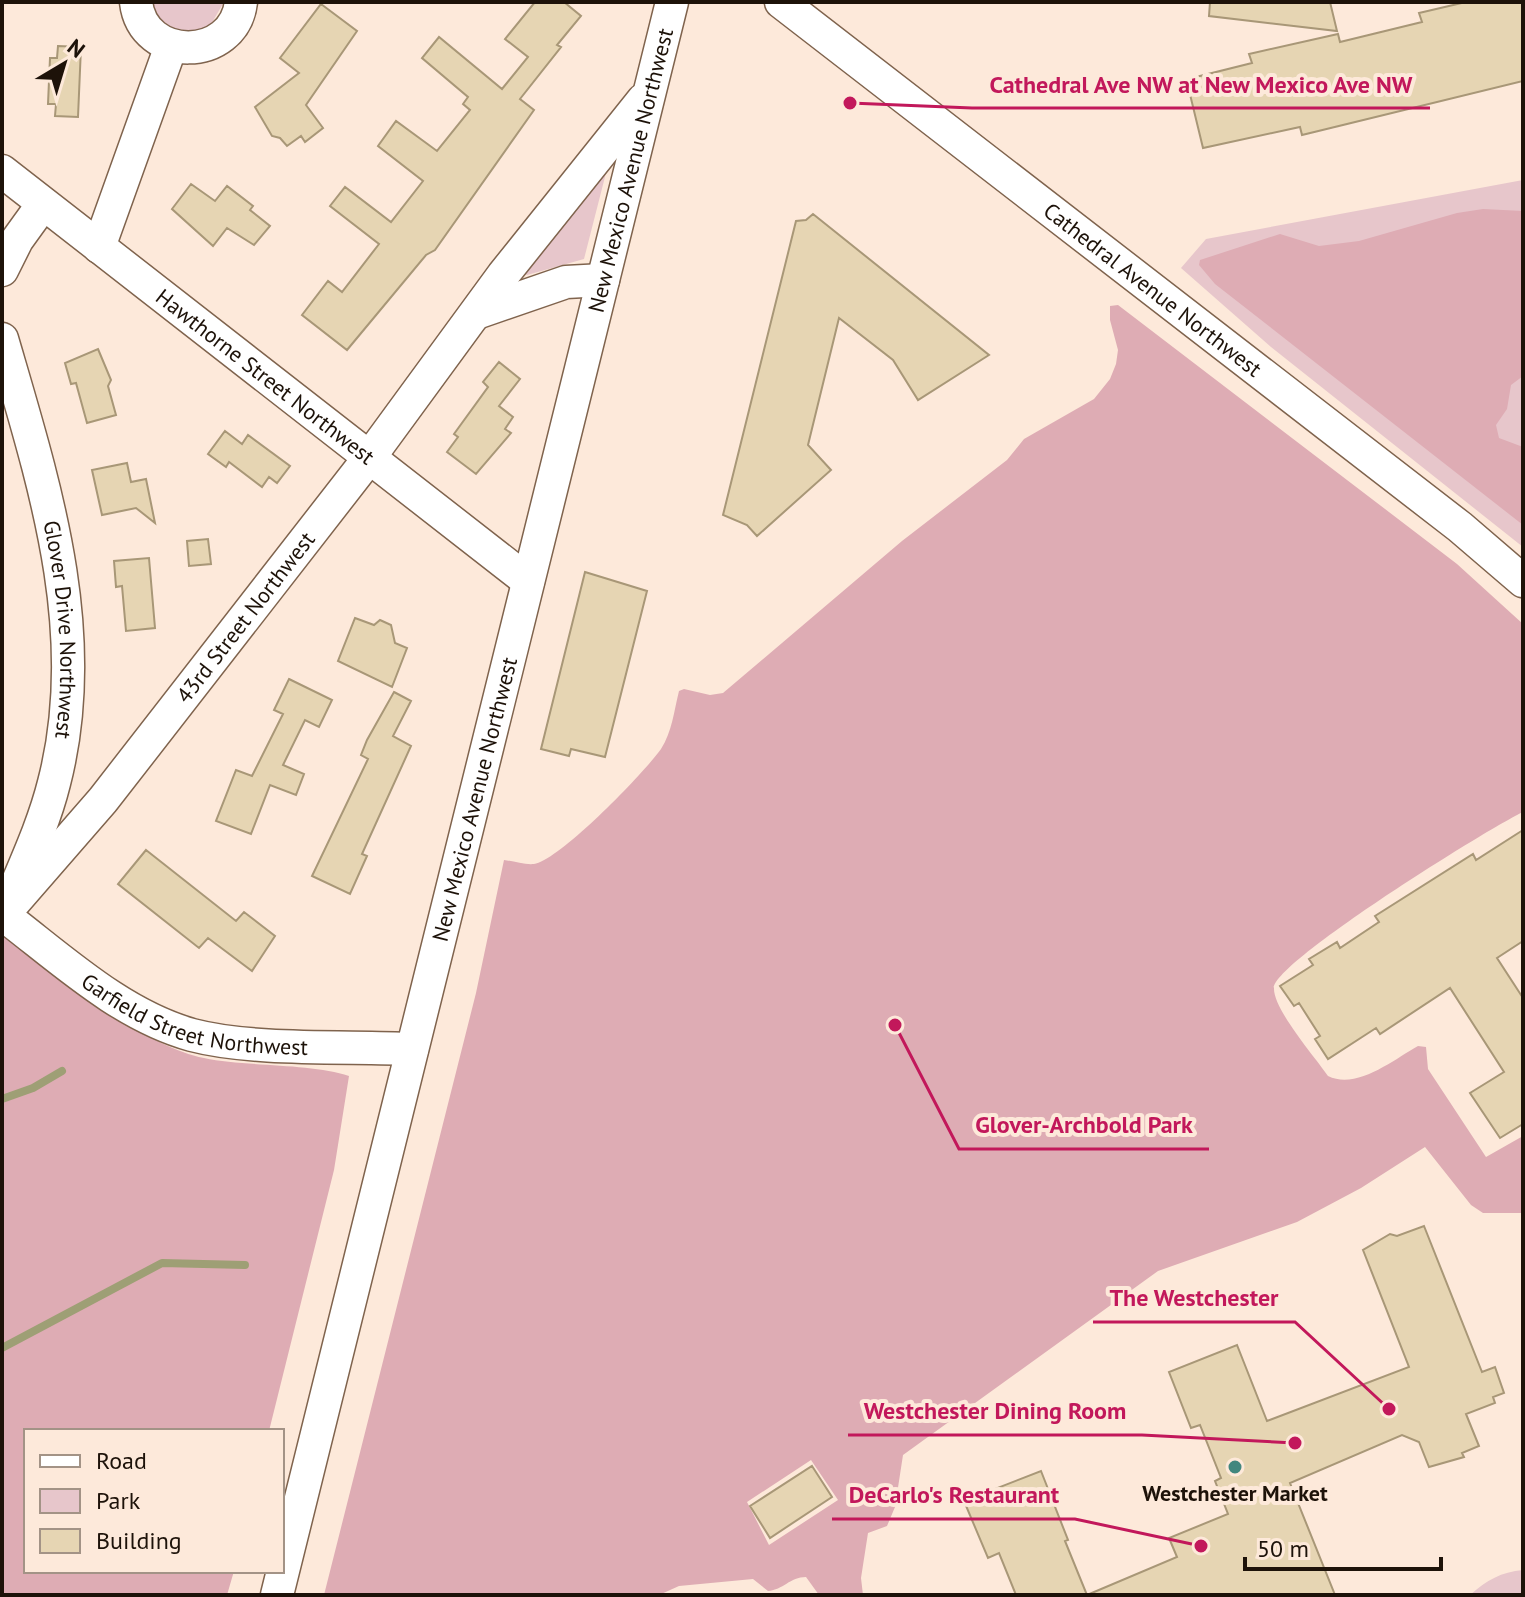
<svg xmlns="http://www.w3.org/2000/svg" width="1525" height="1597" font-family="'PT Sans',sans-serif">
  <rect width="100%" height="100%" fill="#fde9da"/>
  <path fill="#e7c6cb" d="M 153,2 L 224,2 L 210,26 C 185,38 160,31 153,2 Z
    M 607,169 L 584,259 L 527,275 L 523,273 Z
    M 1523,180 L 1523,547 L 1271,347 L 1181,268 L 1206,239 Z
    M 1523,1570 L 1523,1595 L 1470,1595 C 1487,1580 1501,1572 1523,1570 Z"/>
  <path fill="#deacb4" fill-rule="evenodd" d="M 1483,209 L 1523,211 L 1523,376 L 1511,385 L 1507,409 L 1496,425 L 1499,438 L 1523,447 L 1523,525 L 1215,284 L 1199,265 L 1200,260 L 1280,234 L 1319,246 L 1359,241 L 1457,213 Z
    M 1118,305 L 1457,564 L 1523,624 L 1523,812 C 1489,828 1275,961 1274,988 C 1273,1009 1315,1057 1328,1076 C 1357,1090 1393,1060 1418,1046 L 1426,1047 L 1428,1069 L 1486,1157 L 1523,1136 L 1523,1213 L 1483,1213 L 1471,1205 L 1425,1147 L 1361,1188 L 1297,1222 L 1158,1271 L 903,1455 L 895,1507 L 887,1526 L 868,1533 L 861,1578 L 863,1595 L 819,1595 L 806,1577 C 790,1577 783,1590 768,1591 L 753,1579 L 679,1586 L 659,1595 L 324,1595 L 476,993 L 504,860 C 513,861 525,865 534,864 C 560,860 644,773 661,749 C 672,732 674,711 679,691 L 684,689 L 710,695 L 723,693 L 902,541 L 1007,460 L 1024,439 L 1094,399 L 1110,379 L 1116,364 L 1118,350 L 1110,320 L 1110,306 ZM 811,1460 L 838,1500 L 769,1545 L 747,1502 Z
    M 2,934 C 55,972 141,1046 204,1058 C 246,1067 312,1063 349,1076 L 334,1170 L 269,1431 L 26,1431 L 26,1571 L 234,1571 L 227,1595 L 2,1595 Z"/>
  <g fill="none" stroke-linecap="round" stroke-linejoin="round">
    <path stroke="#9e9f75" stroke-width="8" d="M 2,1099 L 33,1088 L 62,1071
      M 2,1348 L 162,1263 L 245,1265"/>
  </g>
  <path fill="#e6d5b3" stroke="#a89777" stroke-width="2" d="M 535,2 L 564,2 L 581,16 L 557,45 L 561,47 L 520,99 L 534,110 L 435,250 L 426,255 L 347,350 L 302,315 L 328,281 L 342,292 L 379,244 L 330,206 L 345,187 L 391,222 L 423,181 L 378,146 L 396,121 L 437,151 L 470,110 L 463,104 L 468,97 L 422,58 L 439,37 L 502,89 L 528,57 L 505,39 Z
    M 1210,2 L 1330,2 L 1337,31 L 1209,16 Z
    M 1466,2 L 1523,2 L 1523,81 L 1302,135 L 1300,127 L 1203,148 L 1187,82 L 1197,79 L 1196,77 L 1252,63 L 1249,54 L 1338,34 L 1340,42 L 1422,22 L 1419,13 Z
    M 321,4 L 357,31 L 306,105 L 323,128 L 305,142 L 301,136 L 287,146 L 280,138 L 272,136 L 255,107 L 299,73 L 280,58 Z
    M 58,46 L 81,47 L 78,117 L 55,116 L 56,104 L 48,104 L 50,58 L 57,58 Z
    M 191,184 L 215,201 L 227,186 L 253,206 L 250,210 L 270,226 L 254,245 L 227,228 L 213,246 L 172,209 Z
    M 813,214 L 989,355 L 918,400 L 893,360 L 839,318 L 808,445 L 831,470 L 757,536 L 747,525 L 723,515 L 796,221 L 806,220 Z
    M 98,349 L 111,380 L 108,386 L 116,415 L 87,423 L 76,383 L 71,384 L 65,363 Z
    M 499,362 L 520,379 L 499,406 L 513,417 L 505,429 L 511,433 L 476,474 L 447,452 L 458,437 L 454,434 L 488,387 L 483,382 Z
    M 225,431 L 242,444 L 248,435 L 290,466 L 277,483 L 269,477 L 262,487 L 229,462 L 226,467 L 208,454 Z
    M 127,463 L 131,482 L 146,479 L 155,523 L 136,508 L 102,515 L 92,470 Z
    M 208,539 L 211,564 L 189,566 L 187,541 Z
    M 149,558 L 155,628 L 126,631 L 122,586 L 116,587 L 114,561 Z
    M 585,572 L 647,591 L 605,757 L 571,749 L 569,756 L 541,749 Z
    M 355,618 L 374,625 L 380,620 L 391,625 L 395,643 L 407,648 L 392,687 L 338,661 Z
    M 289,679 L 332,700 L 319,727 L 305,720 L 283,765 L 304,774 L 296,795 L 270,785 L 251,834 L 216,821 L 236,770 L 252,776 L 283,714 L 274,710 Z
    M 394,692 L 411,701 L 393,736 L 411,746 L 362,854 L 367,856 L 350,894 L 312,876 L 368,759 L 361,755 L 367,740 Z
    M 1523,830 L 1523,941 L 1497,958 L 1523,998 L 1523,1124 L 1500,1138 L 1470,1093 L 1504,1072 L 1450,988 L 1380,1034 L 1376,1028 L 1328,1059 L 1315,1039 L 1320,1036 L 1299,1003 L 1294,1006 L 1280,986 L 1313,965 L 1309,959 L 1337,942 L 1340,948 L 1379,922 L 1375,916 L 1473,854 L 1476,860 Z
    M 146,850 L 236,921 L 244,912 L 275,936 L 252,971 L 208,938 L 199,948 L 118,884 Z
    M 1424,1226 L 1482,1372 L 1495,1367 L 1504,1393 L 1493,1397 L 1495,1403 L 1466,1414 L 1479,1446 L 1462,1453 L 1464,1457 L 1429,1467 L 1419,1442 L 1402,1435 L 1290,1483 L 1335,1595 L 1087,1595 L 1177,1557 L 1169,1538 L 1228,1514 L 1215,1481 L 1221,1478 L 1200,1425 L 1191,1428 L 1169,1372 L 1237,1345 L 1267,1421 L 1409,1367 L 1363,1250 L 1390,1234 L 1397,1236 Z
    M 812,1466 L 832,1497 L 770,1538 L 750,1506 Z
    M 1041,1471 L 1068,1540 L 1065,1541 L 1087,1595 L 1016,1595 L 999,1553 L 988,1558 L 964,1501 Z"/>
  <g fill="none" stroke-linecap="round" stroke-linejoin="round">
    <defs>
      <g id="minor">
        <path d="M 136,2 C 143,63 234,62 241,2"/>
        <path id="s1" d="M 781,2 L 1460,527 L 1523,581"/>
        <path id="s2" d="M 2,171 L 528,581"/>
        <path d="M 99,247 L 171,46"/>
        <path d="M 2,270 L 17,240 L 43,204"/>
        <path d="M 479,312 L 566,282 L 603,280"/>
        <path id="s3" d="M 2,339 C 44,483 93,633 54,783 C 45,819 30,853 16,886"/>
        <path id="s4" d="M 2,914 C 60,958 120,1015 192,1035 C 253,1051 347,1046 412,1049"/>
        <path id="s5" d="M 3,915 L 103,800 L 369,458 L 503,275 L 643,100"/>
        <path id="s6" d="M 277,1595 L 672,2"/>
      </g>
    </defs>
    <use href="#minor" stroke="#7f634d" stroke-width="35"/>
    <use href="#minor" stroke="#fff" stroke-width="32"/>
  </g>
  <circle fill="#41877e" stroke="#fde9da" stroke-width="3" cx="1235" cy="1467" r="8"/>
  <g text-anchor="middle" dominant-baseline="central" stroke-width="8" stroke-linejoin="round" paint-order="stroke">
    <g font-size="22" fill="#1d1209" stroke="#fde9da">
      <text stroke="none"><textPath href="#s6" startOffset="1468">New Mexico Avenue Northwest</textPath></text>
      <text stroke="none"><textPath href="#s1" startOffset="470">Cathedral Avenue Northwest</textPath></text>
      <text stroke="none"><textPath href="#s2" startOffset="334">Hawthorne Street Northwest</textPath></text>
      <text stroke="none"><textPath href="#s5" startOffset="384">43rd Street Northwest</textPath></text>
      <text stroke="none"><textPath href="#s3" startOffset="298">Glover Drive Northwest</textPath></text>
      <text stroke="none"><textPath href="#s6" startOffset="820">New Mexico Avenue Northwest</textPath></text>
      <text stroke="none"><textPath href="#s4" startOffset="224">Garfield Street Northwest</textPath></text>
    </g>
    <g font-size="22" font-weight="bold" fill="#1d1209" stroke="#fde9da">
      <text x="1235" y="1493">Westchester Market</text>
    </g>
  </g>
  <path fill="none" stroke="#c2185b" stroke-width="3" d="M850 103L972 108H1430M895 1025L959 1149H1209M1389 1409L1295 1322H1093M1295 1443L1142 1435H848M1201 1546L1075 1519H832"/>
  <g fill="#c2185b" stroke="#fde9da" stroke-width="3">
    <circle cx="850" cy="103" r="8"/>
    <circle cx="895" cy="1025" r="8"/>
    <circle cx="1389" cy="1409" r="8"/>
    <circle cx="1295" cy="1443" r="8"/>
    <circle cx="1201" cy="1546" r="8"/>
  </g>
  <g font-size="24" text-anchor="middle" font-weight="bold" fill="#c2185b" stroke="#fde9da" stroke-width="8" stroke-linejoin="round" paint-order="stroke">
    <text x="1201" y="93">Cathedral Ave NW at New Mexico Ave NW</text>
    <text x="1084" y="1133">Glover-Archbold Park</text>
    <text x="1194" y="1306">The Westchester</text>
    <text x="995" y="1419">Westchester Dining Room</text>
    <text x="954" y="1503">DeCarlo's Restaurant</text>
  </g>
  <rect width="1525" height="1597" fill="none" stroke="#1d1209" stroke-width="8"/>
  <rect x="24" y="1429" width="260" height="144" fill="#fde9da" stroke="#a39386" stroke-width="2"/>
  <rect x="40" y="1455" width="40" height="12" fill="#ffffff" stroke="#a39386" stroke-width="2"/>
  <text x="96" y="1469" font-size="24" fill="#1d1209">Road</text>
  <rect x="40" y="1489" width="40" height="24" fill="#e7c6cb" stroke="#a39386" stroke-width="2"/>
  <text x="96" y="1509" font-size="24" fill="#1d1209">Park</text>
  <rect x="40" y="1529" width="40" height="24" fill="#e6d5b3" stroke="#a39386" stroke-width="2"/>
  <text x="96" y="1549" font-size="24" fill="#1d1209">Building</text>
  <g transform="translate(64 64) rotate(38)" stroke="#fde9da" stroke-width="6" paint-order="stroke">
  <path d="M0-6L14 30L0 20L-14 30Z" fill="#1d1209"/>
  <text y="-12" font-size="22" font-weight="bold" text-anchor="middle" fill="#1d1209">N</text>
  </g>
  <path d="M1245 1557v12h196v-12" fill="none" stroke="#1d1209" stroke-width="4"/>
  <text x="1257" y="1557" font-size="24" fill="#1d1209" stroke="#fde9da" stroke-width="6" paint-order="stroke">50 m</text>
</svg>
